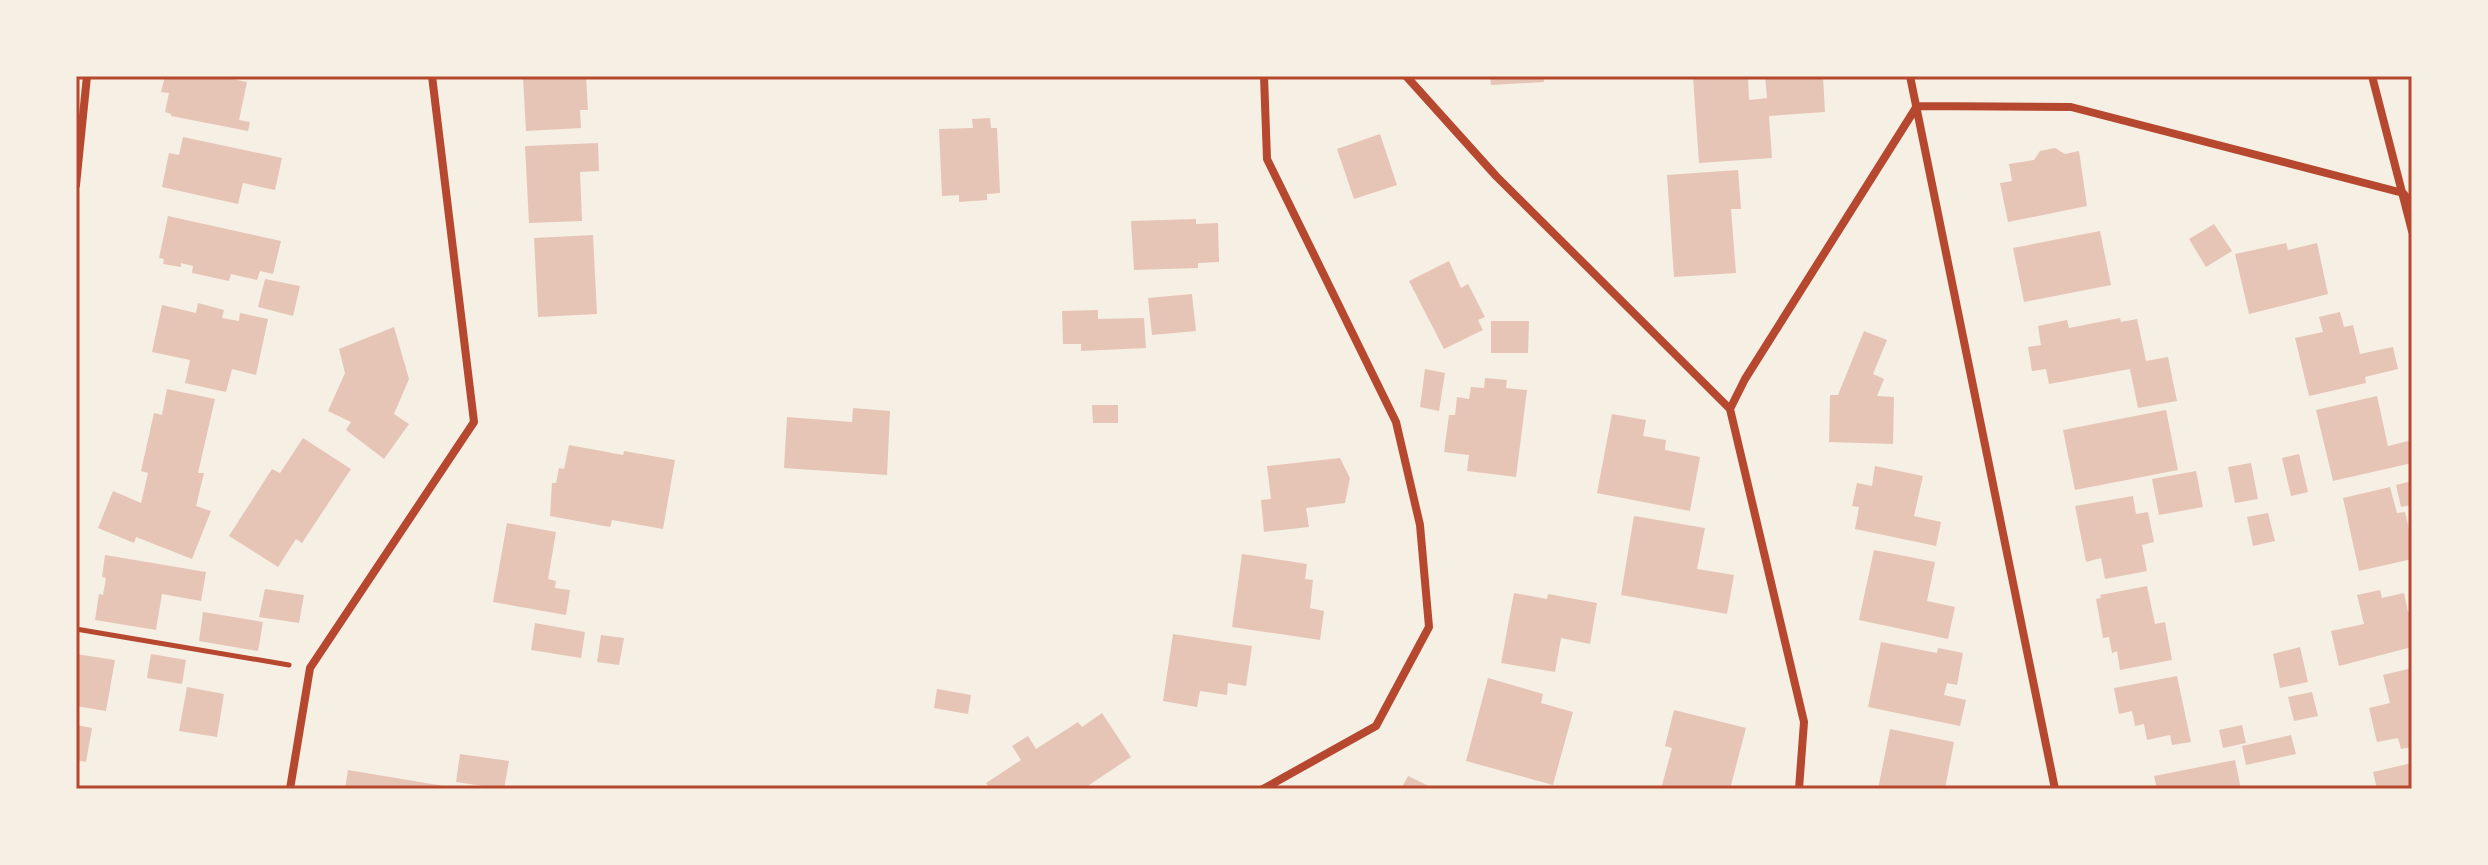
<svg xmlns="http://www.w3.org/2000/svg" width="2488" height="865" font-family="'Work Sans',sans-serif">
  <rect width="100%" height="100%" fill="#f6efe4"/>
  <path fill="#e6c5b7" d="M 165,76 L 218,76 L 247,82 L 239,120 L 250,122 L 248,131 L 171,116 L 171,114 L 165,112 L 169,93 L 161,92 Z
    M 523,76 L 586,76 L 588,110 L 580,110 L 581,128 L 526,131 Z
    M 1490,76 L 1543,76 L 1544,82 L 1491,85 Z
    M 1748,76 L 1749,100 L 1767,98 L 1765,76 L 1823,76 L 1825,112 L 1769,116 L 1772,158 L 1699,163 L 1693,78 Z
    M 990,118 L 991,128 L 997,128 L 1000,193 L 987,194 L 987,200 L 959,202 L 959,195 L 942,196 L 939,129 L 973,128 L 972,119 Z
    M 1380,134 L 1397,185 L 1354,199 L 1337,149 Z
    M 183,137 L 282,158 L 275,190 L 243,183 L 238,204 L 162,187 L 169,153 L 179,155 Z
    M 598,143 L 599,171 L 580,172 L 582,221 L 529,223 L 525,146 Z
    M 2055,148 L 2065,154 L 2079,151 L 2087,206 L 2008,222 L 2000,183 L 2012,181 L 2009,164 L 2034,160 L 2040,151 Z
    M 1738,170 L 1741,209 L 1731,209 L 1736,273 L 1674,277 L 1667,175 Z
    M 168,216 L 281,241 L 273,274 L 260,271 L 257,280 L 231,274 L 229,281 L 192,273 L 193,266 L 181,263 L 181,267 L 163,264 L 164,259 L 159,258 Z
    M 1196,219 L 1196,224 L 1218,223 L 1219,262 L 1198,263 L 1198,268 L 1134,270 L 1131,221 Z
    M 2214,224 L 2232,251 L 2206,267 L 2189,239 Z
    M 2100,231 L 2111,285 L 2024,302 L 2013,248 Z
    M 593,235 L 597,314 L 538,317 L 534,238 Z
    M 2286,243 L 2288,250 L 2317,243 L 2328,294 L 2249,314 L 2235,254 Z
    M 1449,261 L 1461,288 L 1468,284 L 1485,317 L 1478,320 L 1483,330 L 1444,349 L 1409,281 Z
    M 265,279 L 300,286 L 293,316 L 258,307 Z
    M 1192,294 L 1196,331 L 1152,335 L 1148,298 Z
    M 198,303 L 224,310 L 222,318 L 239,321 L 240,313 L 268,319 L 256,375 L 232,369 L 226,392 L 185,383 L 190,360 L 152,352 L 162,305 L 196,313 Z
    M 1098,310 L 1098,319 L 1144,318 L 1146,348 L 1081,351 L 1081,344 L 1063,344 L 1062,311 Z
    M 2340,312 L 2344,327 L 2353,325 L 2360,354 L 2393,347 L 2398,369 L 2365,377 L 2366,383 L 2309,396 L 2295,338 L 2323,332 L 2319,317 Z
    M 2120,318 L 2121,322 L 2137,319 L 2146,361 L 2168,357 L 2177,401 L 2138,408 L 2130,369 L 2049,384 L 2046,369 L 2032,371 L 2028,347 L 2041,345 L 2038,326 L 2067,320 L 2069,328 Z
    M 1491,321 L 1529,321 L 1528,353 L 1491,353 Z
    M 394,327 L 409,379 L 394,414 L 409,424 L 384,459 L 346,430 L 351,422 L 328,411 L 345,373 L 339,349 Z
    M 1864,331 L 1887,340 L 1873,374 L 1884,379 L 1877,396 L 1894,397 L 1893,444 L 1829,442 L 1830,395 L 1838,395 Z
    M 1425,369 L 1445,373 L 1439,411 L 1420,407 Z
    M 1485,378 L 1507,380 L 1506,388 L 1527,390 L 1516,477 L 1467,471 L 1469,455 L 1444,452 L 1449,415 L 1455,415 L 1457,397 L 1469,399 L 1471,387 L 1484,388 Z
    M 167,389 L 215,399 L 198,473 L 204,473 L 196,506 L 211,511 L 192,559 L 136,537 L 134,543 L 98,528 L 113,491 L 141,503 L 148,473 L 141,471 L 154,413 L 162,415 Z
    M 2377,396 L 2388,446 L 2412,440 L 2412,463 L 2333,481 L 2316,410 Z
    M 1092,405 L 1118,405 L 1118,423 L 1093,423 Z
    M 853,408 L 890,411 L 887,475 L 784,468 L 787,417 L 852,422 Z
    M 2166,410 L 2178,470 L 2075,490 L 2063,430 Z
    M 1612,414 L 1646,420 L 1643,436 L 1666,440 L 1665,450 L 1700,457 L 1690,511 L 1597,493 Z
    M 303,438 L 351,469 L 302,543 L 296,539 L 278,567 L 229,536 L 272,469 L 280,473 Z
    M 569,445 L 623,455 L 624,451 L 675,460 L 663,529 L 612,520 L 610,527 L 550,516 L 552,483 L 556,483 L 559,468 L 564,469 Z
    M 2299,454 L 2308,492 L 2291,496 L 2282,458 Z
    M 1340,458 L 1350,478 L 1345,503 L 1306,508 L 1309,527 L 1264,532 L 1261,500 L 1271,499 L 1267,466 Z
    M 2251,463 L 2258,499 L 2235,503 L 2228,467 Z
    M 1875,466 L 1923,476 L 1914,516 L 1941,522 L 1936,546 L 1855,529 L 1859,507 L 1852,506 L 1857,483 L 1872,486 Z
    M 2196,471 L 2203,507 L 2159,515 L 2152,479 Z
    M 2412,481 L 2412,505 L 2401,507 L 2396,485 Z
    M 2390,487 L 2397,513 L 2405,512 L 2412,543 L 2412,559 L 2359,571 L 2343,498 Z
    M 2133,496 L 2136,514 L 2148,512 L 2154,542 L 2142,545 L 2147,571 L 2105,579 L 2101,558 L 2086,562 L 2075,506 Z
    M 2268,513 L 2275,541 L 2253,546 L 2247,517 Z
    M 1634,516 L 1705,528 L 1697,569 L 1734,575 L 1727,614 L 1621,595 Z
    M 507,523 L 556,532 L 548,579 L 556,581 L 555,588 L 570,590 L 566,615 L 493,602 Z
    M 1874,550 L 1935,562 L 1927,601 L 1955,607 L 1948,639 L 1859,620 Z
    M 1242,554 L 1307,564 L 1305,579 L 1313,580 L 1310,608 L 1324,611 L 1320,640 L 1232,627 Z
    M 105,555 L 206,572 L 201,601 L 162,594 L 156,630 L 95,620 L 99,594 L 103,595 L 106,578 L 102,577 Z
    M 2147,586 L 2155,624 L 2165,622 L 2172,660 L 2120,670 L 2117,651 L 2112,653 L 2109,637 L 2103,638 L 2096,599 L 2101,598 L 2100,595 Z
    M 265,589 L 304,595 L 299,623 L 259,617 Z
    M 2380,590 L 2382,598 L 2404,593 L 2408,612 L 2412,611 L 2412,647 L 2339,666 L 2331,631 L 2364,624 L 2357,595 Z
    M 1514,593 L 1547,599 L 1548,594 L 1597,603 L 1590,644 L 1561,638 L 1555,672 L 1501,663 Z
    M 203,612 L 263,622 L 258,651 L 199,641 Z
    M 535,623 L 585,632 L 581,658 L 531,650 Z
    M 1173,634 L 1252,646 L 1246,686 L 1228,683 L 1227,695 L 1200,691 L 1197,707 L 1163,701 Z
    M 601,635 L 624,638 L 619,665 L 597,662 Z
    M 1881,642 L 1937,653 L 1938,648 L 1963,653 L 1957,685 L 1947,683 L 1944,695 L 1966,700 L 1960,726 L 1868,707 Z
    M 2300,647 L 2308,682 L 2280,688 L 2273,654 Z
    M 76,654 L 115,660 L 106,711 L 76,706 Z
    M 151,654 L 186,660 L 182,684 L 147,678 Z
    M 2412,668 L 2412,747 L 2401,749 L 2398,738 L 2377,742 L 2369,708 L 2390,703 L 2383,675 Z
    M 2177,676 L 2191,742 L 2172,745 L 2170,735 L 2147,740 L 2144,724 L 2135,726 L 2132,711 L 2119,714 L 2114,688 Z
    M 1488,678 L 1543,694 L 1541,703 L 1573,712 L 1553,785 L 1466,761 Z
    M 187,687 L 224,694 L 217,737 L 179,731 Z
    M 937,689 L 971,695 L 968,714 L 934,708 Z
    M 2312,692 L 2318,716 L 2294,721 L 2288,697 Z
    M 1674,710 L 1746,728 L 1730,789 L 1661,789 L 1672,748 L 1665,746 Z
    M 1102,713 L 1131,757 L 1083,789 L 990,789 L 986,783 L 1021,760 L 1012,746 L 1028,736 L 1036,749 L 1078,722 L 1082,727 Z
    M 76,725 L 92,728 L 86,762 L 76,760 Z
    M 2242,725 L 2246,743 L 2223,748 L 2219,730 Z
    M 1890,729 L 1954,742 L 1945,789 L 1878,789 Z
    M 2291,735 L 2296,754 L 2246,765 L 2242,746 Z
    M 460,754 L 509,761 L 504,789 L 456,782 Z
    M 2235,760 L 2241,789 L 2157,789 L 2154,776 Z
    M 2412,763 L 2412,789 L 2377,789 L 2373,772 Z
    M 348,770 L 444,786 L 444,789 L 345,789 Z
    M 1408,776 L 1435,789 L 1401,789 Z"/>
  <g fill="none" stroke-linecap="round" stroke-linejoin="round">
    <path stroke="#b5482f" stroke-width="5" d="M 76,629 L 289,665"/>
    <path stroke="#b5482f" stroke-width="8" d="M 1406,76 L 1496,176 L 1730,409 L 1804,722 L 1799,789
      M 1910,76 L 2055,789
      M 2372,76 L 2412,231
      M 76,185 L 87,76
      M 1730,409 L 1745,379 L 1917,106 L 2071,107 L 2403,193 L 2412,204
      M 290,789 L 310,668 L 474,422 L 432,76
      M 1263,789 L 1376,726 L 1429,627 L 1420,525 L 1396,422 L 1267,159 L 1264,76"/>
  </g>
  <rect width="2488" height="865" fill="none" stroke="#f6efe4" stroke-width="156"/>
  <rect x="78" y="78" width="2332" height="709" fill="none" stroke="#b5482f" stroke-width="3"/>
</svg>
